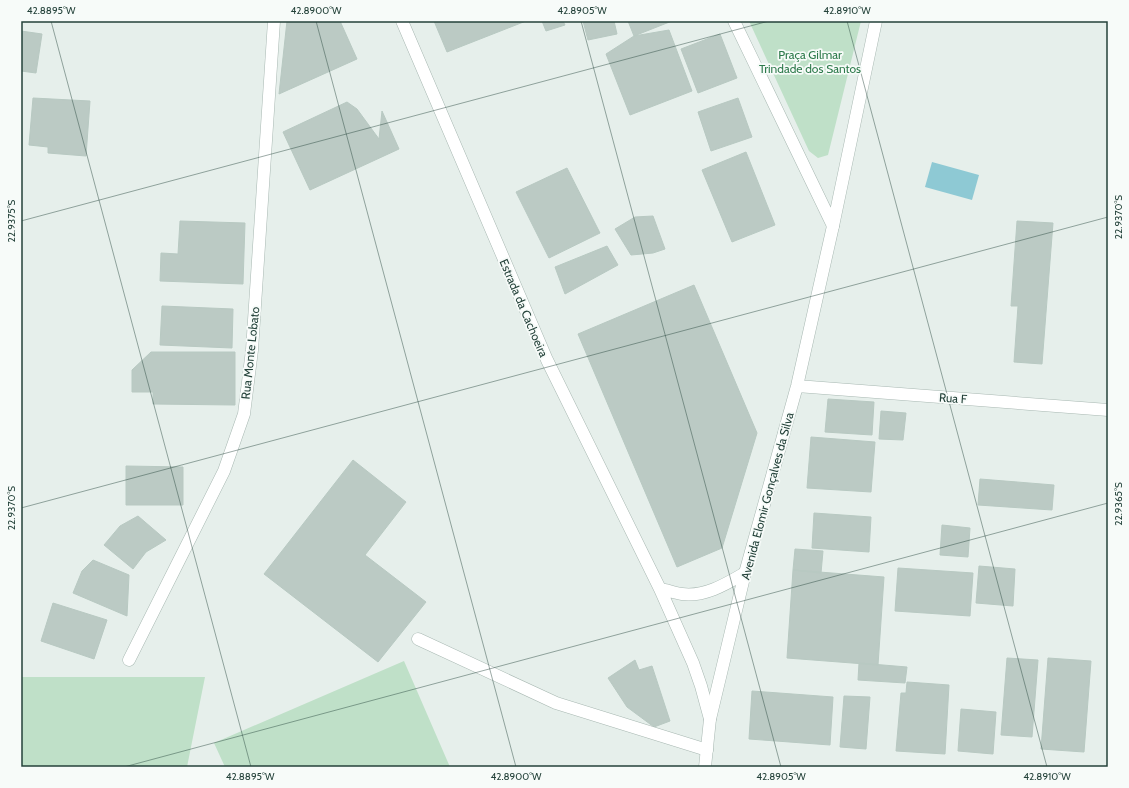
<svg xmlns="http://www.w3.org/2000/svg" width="1129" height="788" font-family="Cabin,sans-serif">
  <rect width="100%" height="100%" fill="#e6efeb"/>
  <path fill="#bfe0c8" d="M 749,21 L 861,21 L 828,155 L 818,158 L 809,151 Z
    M 404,661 L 450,767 L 225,767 L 214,743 Z
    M 21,677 L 205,677 L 187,767 L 21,767 Z"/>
  <path fill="#8ec9d4" d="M 932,162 L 979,175 L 972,200 L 925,187 Z"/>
  <path fill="#bbcac4" stroke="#b8c9c2" d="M 287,21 L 340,21 L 357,59 L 279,94 Z
    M 434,21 L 526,21 L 447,52 Z
    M 542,21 L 563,21 L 565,25 L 546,31 Z
    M 583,21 L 614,21 L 617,34 L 588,40 Z
    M 628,21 L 672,21 L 634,36 Z
    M 669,30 L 692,91 L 630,115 L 606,54 L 634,36 Z
    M 21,31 L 42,34 L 36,73 L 21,71 Z
    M 720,34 L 737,78 L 698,93 L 681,49 Z
    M 33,98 L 90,101 L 86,156 L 48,153 L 48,147 L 29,145 Z
    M 738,98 L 752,137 L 711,151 L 698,112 Z
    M 347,102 L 357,109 L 379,139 L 382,111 L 399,149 L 310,190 L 283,132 Z
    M 746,152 L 775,225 L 732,242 L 702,170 Z
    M 567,168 L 600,233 L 549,258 L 516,192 Z
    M 653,216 L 665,249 L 653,253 L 631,255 L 615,229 L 635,217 Z
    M 180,221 L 245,223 L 243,284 L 160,281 L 161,253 L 178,254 Z
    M 1017,221 L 1053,223 L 1042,364 L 1014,362 L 1018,306 L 1011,306 Z
    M 607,246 L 618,265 L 565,294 L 555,267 Z
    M 694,285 L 757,433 L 722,548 L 677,567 L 578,334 Z
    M 162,306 L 233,309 L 232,348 L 160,345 Z
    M 151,352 L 235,352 L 235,405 L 153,404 L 153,392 L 132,392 L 132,370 Z
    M 828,399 L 874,402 L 872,435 L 825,432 Z
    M 881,411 L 906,413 L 903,440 L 879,439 Z
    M 811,437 L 875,442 L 871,492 L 807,488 Z
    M 353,460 L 406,502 L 365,555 L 426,602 L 378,662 L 264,574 Z
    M 126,466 L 183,467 L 183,505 L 126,505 Z
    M 980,479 L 1054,485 L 1052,510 L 978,505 Z
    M 814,513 L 871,517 L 869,552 L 812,548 Z
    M 138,516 L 166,540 L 146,552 L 133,569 L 104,545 L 120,526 Z
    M 942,525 L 970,528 L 968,557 L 940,555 Z
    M 795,549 L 823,551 L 821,573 L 793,570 Z
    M 93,560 L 129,575 L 127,616 L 73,593 L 82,571 Z
    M 979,566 L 1015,569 L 1013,606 L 976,603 Z
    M 898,568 L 973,573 L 970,616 L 895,611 Z
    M 793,570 L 884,577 L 878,665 L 787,658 Z
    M 53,603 L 107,620 L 94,659 L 41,641 Z
    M 1007,658 L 1038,660 L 1032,737 L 1001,735 Z
    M 1048,658 L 1091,661 L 1084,752 L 1041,749 Z
    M 635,660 L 639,670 L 652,666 L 670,721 L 654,727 L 627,707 L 608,678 Z
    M 859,663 L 907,667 L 905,683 L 858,680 Z
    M 907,682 L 949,685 L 945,754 L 896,751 L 901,693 L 906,693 Z
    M 752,691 L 833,697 L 830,745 L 749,739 Z
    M 844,696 L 870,697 L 866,749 L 840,747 Z
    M 961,709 L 996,712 L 993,754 L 958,751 Z"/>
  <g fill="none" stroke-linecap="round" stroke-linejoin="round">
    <defs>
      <path id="service" d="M 418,639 L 556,703 L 707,750"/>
      <path id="pedestrian" d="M 734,21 L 833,226
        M 833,226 L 876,21"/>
      <path id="minor" d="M 797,386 L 1108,410
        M 129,660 L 224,471 L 244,414 L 252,350 L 274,21
        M 710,719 L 745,573 L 797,386 L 833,226"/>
      <path id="tertiary" d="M 402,21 L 547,360 L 660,589 L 693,663 L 701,686 L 710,719 L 705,767
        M 660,589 C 667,590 674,593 682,594 C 705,597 726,584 745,573"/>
    </defs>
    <use href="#service" stroke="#a8b8b2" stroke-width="13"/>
    <use href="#pedestrian" stroke="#a8b8b2" stroke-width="13"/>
    <use href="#minor" stroke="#a8b8b2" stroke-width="13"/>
    <use href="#tertiary" stroke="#a8b8b2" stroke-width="13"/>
    <use href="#service" stroke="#fff" stroke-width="12"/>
    <use href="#pedestrian" stroke="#fff" stroke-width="12"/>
    <use href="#minor" stroke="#fff" stroke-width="12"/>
    <use href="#tertiary" stroke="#fff" stroke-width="12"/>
  </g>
  <path fill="none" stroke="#24423a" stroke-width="1" stroke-opacity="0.45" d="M 51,21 L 251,767M 316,21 L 516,767M 581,21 L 781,767M 847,21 L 1047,767M 21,221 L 769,21M 21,508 L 1108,217M 124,767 L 1108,503"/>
  <g text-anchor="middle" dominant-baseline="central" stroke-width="3.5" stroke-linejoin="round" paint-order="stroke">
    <g font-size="12" fill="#2d7a4b" stroke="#f7fbf9">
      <text x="810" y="54">Praça Gilmar<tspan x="810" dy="14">Trindade dos Santos</tspan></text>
    </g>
    <g font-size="12" fill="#24423a" stroke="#f7fbf9">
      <text transform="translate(524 308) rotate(67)">Estrada da Cachoeira</text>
      <text transform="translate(250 353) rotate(-84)">Rua Monte Lobato</text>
      <text transform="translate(953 398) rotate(4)">Rua F</text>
      <text transform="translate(767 496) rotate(-75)">Avenida Elomir Gonçalves da Silva</text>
    </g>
  </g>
  <rect width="1129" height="788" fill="none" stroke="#f7fbf9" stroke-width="44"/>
  <rect x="22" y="22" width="1085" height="744" fill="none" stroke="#24423a" stroke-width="1.5"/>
  <g font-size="10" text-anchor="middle" fill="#24423a">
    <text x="51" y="14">42.8895°W</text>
    <text x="316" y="14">42.8900°W</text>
    <text x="582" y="14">42.8905°W</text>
    <text x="847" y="14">42.8910°W</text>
    <text transform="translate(1118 217) rotate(-90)" y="4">22.9370°S</text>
    <text transform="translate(11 221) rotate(-90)" y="4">22.9375°S</text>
    <text transform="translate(1118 504) rotate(-90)" y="4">22.9365°S</text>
    <text transform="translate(11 508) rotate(-90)" y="4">22.9370°S</text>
    <text x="250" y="780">42.8895°W</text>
    <text x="516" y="780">42.8900°W</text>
    <text x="781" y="780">42.8905°W</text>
    <text x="1047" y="780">42.8910°W</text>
  </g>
</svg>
